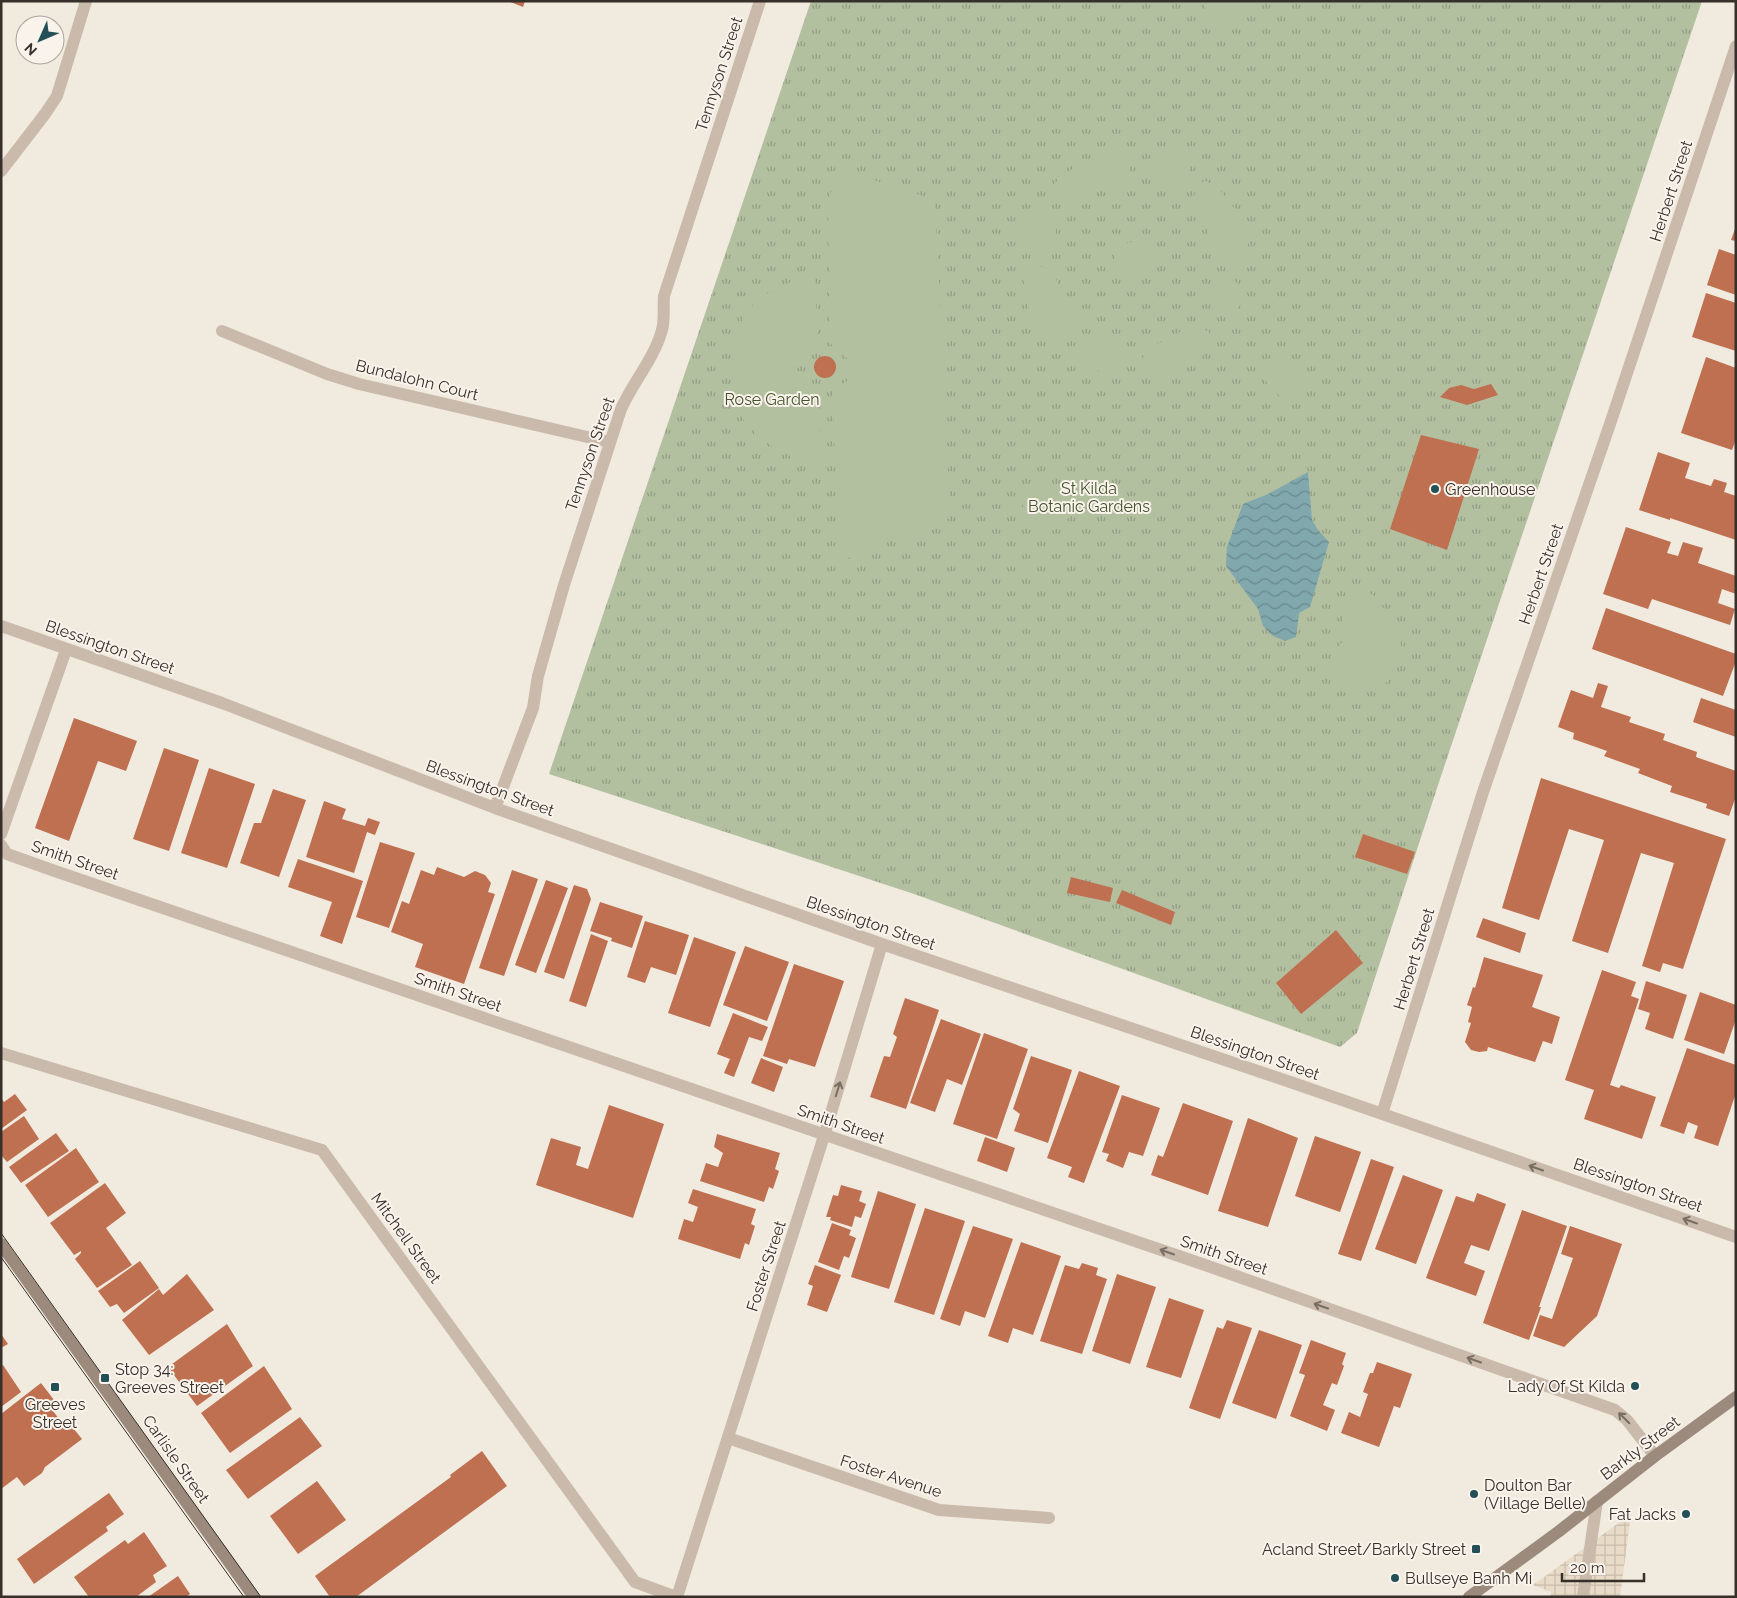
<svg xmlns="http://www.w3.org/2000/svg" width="1737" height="1598" font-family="Raleway,sans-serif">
  <defs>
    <pattern id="grass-tufts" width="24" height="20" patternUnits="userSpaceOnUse" patternTransform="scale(1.25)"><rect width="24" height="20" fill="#b3c0a0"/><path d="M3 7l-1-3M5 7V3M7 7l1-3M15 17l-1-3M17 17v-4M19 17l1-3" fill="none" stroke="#929c83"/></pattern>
    <pattern id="plaza-grid" width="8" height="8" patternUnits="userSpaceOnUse" patternTransform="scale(1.25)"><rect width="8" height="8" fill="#e8dbc7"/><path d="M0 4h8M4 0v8" fill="none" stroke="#c8bcab"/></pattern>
    <pattern id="water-waves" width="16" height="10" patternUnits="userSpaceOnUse" patternTransform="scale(1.25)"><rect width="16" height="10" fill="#80a8ad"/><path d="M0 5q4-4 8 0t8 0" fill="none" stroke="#6a898d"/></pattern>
  </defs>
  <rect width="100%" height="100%" fill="#f1eadf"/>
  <path fill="url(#grass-tufts)" d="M 811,1 L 1702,1 L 1441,776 L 1357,1033 L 1340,1047 L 914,894 L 549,774 Z"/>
  <path fill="#b3c0a0" d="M 1204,1 L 1252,1 C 1252,34 1208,35 1204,1 Z
    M 1128,151 L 1131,181 L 1100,190 L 1074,206 L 1051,192 C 1054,176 1086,160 1101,156 C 1109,154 1119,153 1128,151 Z
    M1150 172a20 20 0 1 1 40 0a20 20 0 1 1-40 0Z
    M 843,170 L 935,200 L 950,518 L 838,562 L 833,390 L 847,381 L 848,359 L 830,343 L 828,198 Z
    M 1204,180 L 1218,188 L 1238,213 L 1248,243 L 1245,263 L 1217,257 L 1204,222 L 1189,203 Z
    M1022 231a17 17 0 1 1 34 0a17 17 0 1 1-34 0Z
    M1114 262a20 20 0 1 1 40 0a20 20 0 1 1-40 0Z
    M 1026,264 L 1053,269 L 1063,300 L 1080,322 L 1063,344 L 1058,344 L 1033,318 L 1027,303 L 1022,271 Z
    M 815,275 L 818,342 C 813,346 806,349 803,354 C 790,372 801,386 818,395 L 822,462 C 790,463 756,440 739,413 C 724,390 733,332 749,310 C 761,292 795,279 815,275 Z
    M1209 296a17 17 0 1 1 34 0a17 17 0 1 1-34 0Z
    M 1195,322 L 1218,339 L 1207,353 L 1178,370 L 1142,375 L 1144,348 L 1167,340 Z
    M 1093,333 L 1123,346 L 1125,348 L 1125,376 L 1103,373 L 1075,359 Z
    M 1287,354 L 1312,381 L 1287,404 L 1262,377 Z
    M1023 507a24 24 0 1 1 48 0a24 24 0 1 1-48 0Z
    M 1352,588 C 1358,590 1366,591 1371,594 C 1375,596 1378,601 1381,605 C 1400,625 1408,649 1394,675 C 1386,689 1344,699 1332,684 C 1329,680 1327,671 1325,666 L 1342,642 L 1344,598 Z"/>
  <path fill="url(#plaza-grid)" d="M 1631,1514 L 1620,1597 L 1550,1597 L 1551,1592 L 1533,1585 Z"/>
  <path fill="url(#water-waves)" d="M 1308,472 L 1312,520 L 1318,530 L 1329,542 L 1310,607 L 1299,613 L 1296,637 L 1285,641 L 1273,636 L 1263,626 L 1258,609 L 1226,566 L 1227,547 L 1243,504 L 1268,494 Z"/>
  <path fill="#be7050" d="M 508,1 L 525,1 L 523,7 Z
    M 1736,226 L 1736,241 L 1731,240 Z
    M 1719,249 L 1736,255 L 1736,295 L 1707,285 Z
    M 1706,293 L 1736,303 L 1736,351 L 1692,337 Z
    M814 367a11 11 0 1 1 22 0a11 11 0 1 1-22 0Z
    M 1706,357 L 1736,368 L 1736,439 L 1732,450 L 1681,433 Z
    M 1491,384 L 1498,395 L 1467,405 L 1440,397 L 1449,388 L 1461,385 L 1474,389 Z
    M 1421,435 L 1479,449 L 1447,550 L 1390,529 Z
    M 1658,452 L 1690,463 L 1685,478 L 1711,486 L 1714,479 L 1727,483 L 1724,492 L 1736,496 L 1736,540 L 1670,518 L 1670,520 L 1639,510 Z
    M 1626,527 L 1671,542 L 1667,553 L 1678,556 L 1683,542 L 1703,548 L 1698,563 L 1736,576 L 1736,594 L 1722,589 L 1718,603 L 1735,609 L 1730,625 L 1652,599 L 1648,609 L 1603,594 Z
    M 1606,608 L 1736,654 L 1736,661 L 1723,696 L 1592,649 Z
    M 1598,683 L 1608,686 L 1601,707 L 1631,717 L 1629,722 L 1665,734 L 1663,740 L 1697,752 L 1696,757 L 1736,771 L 1736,796 L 1729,816 L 1706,808 L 1707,804 L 1670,792 L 1672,786 L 1638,773 L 1640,769 L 1604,756 L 1607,751 L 1573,739 L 1574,733 L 1558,727 L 1571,690 L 1593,698 Z
    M 1701,698 L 1736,710 L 1736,737 L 1693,722 Z
    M 74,718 L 137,741 L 126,771 L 98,761 L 69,841 L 35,828 Z
    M 164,748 L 199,760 L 169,851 L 133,839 Z
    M 209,768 L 255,784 L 227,868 L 181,853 Z
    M 1541,778 L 1726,839 L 1683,969 L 1663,963 L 1660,972 L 1642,966 L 1674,863 L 1641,853 L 1608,953 L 1572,941 L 1604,840 L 1569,829 L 1539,920 L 1502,908 Z
    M 273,789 L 306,800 L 279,877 L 240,863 L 254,823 L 261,823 Z
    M 324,801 L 346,809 L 342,819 L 365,826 L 368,818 L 380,822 L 375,835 L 367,832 L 354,873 L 306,857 Z
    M 1363,834 L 1415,852 L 1407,874 L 1355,857 Z
    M 380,842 L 415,853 L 389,928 L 356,917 Z
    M 298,859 L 363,881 L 342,944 L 320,936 L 332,902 L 288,887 Z
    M 437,867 L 464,877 L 475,871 L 485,875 L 491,883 L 488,892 L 495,894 L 464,984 L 415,967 L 423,944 L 391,932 L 402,901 L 409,904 L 421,870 L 434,875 Z
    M 512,870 L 538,879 L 504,976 L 479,968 Z
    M 1071,877 L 1113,888 L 1110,902 L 1067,893 Z
    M 546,880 L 568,888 L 536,973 L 515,965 Z
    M 574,885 L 587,889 L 591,899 L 564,979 L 544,972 Z
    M 1122,890 L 1175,912 L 1171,925 L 1116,903 Z
    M 600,902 L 643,916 L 632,948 L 611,941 L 612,938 L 590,931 Z
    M 1483,918 L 1526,933 L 1520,953 L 1476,937 Z
    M 645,921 L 689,935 L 676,975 L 651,967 L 645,983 L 627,977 Z
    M 1336,930 L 1363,963 L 1301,1014 L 1276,983 Z
    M 591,934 L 608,941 L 586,1007 L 569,1001 Z
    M 694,937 L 736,952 L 710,1027 L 668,1013 Z
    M 745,946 L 789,962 L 767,1021 L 723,1005 Z
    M 1484,957 L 1543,975 L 1532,1007 L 1560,1017 L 1552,1044 L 1543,1041 L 1535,1062 L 1488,1047 L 1487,1051 L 1479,1052 L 1471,1050 L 1465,1042 L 1471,1023 L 1468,1022 L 1472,1007 L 1467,1005 L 1473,987 L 1475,988 Z
    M 794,964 L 844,981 L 815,1067 L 789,1059 L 787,1064 L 763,1056 Z
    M 1602,970 L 1636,982 L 1631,996 L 1639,999 L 1610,1085 L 1619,1088 L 1621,1085 L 1656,1097 L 1642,1139 L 1584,1119 L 1594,1090 L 1565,1080 Z
    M 1646,981 L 1687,995 L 1673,1039 L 1645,1029 L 1650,1013 L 1638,1009 Z
    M 1700,992 L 1736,1005 L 1736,1019 L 1724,1054 L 1684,1040 Z
    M 905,998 L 939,1010 L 906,1109 L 870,1097 L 884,1056 L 890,1057 L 897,1037 L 893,1034 Z
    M 733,1013 L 768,1027 L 762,1041 L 749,1037 L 734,1077 L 724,1073 L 730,1059 L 717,1054 Z
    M 941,1019 L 981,1034 L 962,1085 L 947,1079 L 935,1112 L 910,1103 Z
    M 984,1033 L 1028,1049 L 997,1139 L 953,1124 Z
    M 1687,1048 L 1736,1065 L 1736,1093 L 1718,1146 L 1694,1138 L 1698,1126 L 1688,1122 L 1684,1134 L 1660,1126 Z
    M 1031,1056 L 1072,1070 L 1048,1143 L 1014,1131 L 1020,1114 L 1013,1109 Z
    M 761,1058 L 783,1067 L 774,1092 L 751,1083 Z
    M 1079,1071 L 1120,1086 L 1084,1183 L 1068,1177 L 1072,1167 L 1047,1158 Z
    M 15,1094 L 27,1110 L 1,1129 L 1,1098 L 4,1102 Z
    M 1122,1095 L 1160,1108 L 1143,1156 L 1129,1152 L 1123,1168 L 1106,1161 L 1109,1154 L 1102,1152 Z
    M 1183,1103 L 1233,1121 L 1208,1195 L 1151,1175 L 1158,1155 L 1163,1157 Z
    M 609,1105 L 664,1124 L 633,1218 L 536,1185 L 551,1138 L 581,1147 L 576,1165 L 588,1169 Z
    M 24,1116 L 39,1139 L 7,1162 L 1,1155 L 1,1132 Z
    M 1248,1118 L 1298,1138 L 1268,1227 L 1218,1211 Z
    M 56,1133 L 69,1151 L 21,1183 L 9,1167 Z
    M 717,1134 L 780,1153 L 775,1169 L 779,1171 L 773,1189 L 769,1187 L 764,1202 L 700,1181 L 706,1163 L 718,1167 L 723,1153 L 714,1147 Z
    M 1315,1136 L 1361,1152 L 1340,1212 L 1295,1196 Z
    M 985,1137 L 1015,1148 L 1007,1172 L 977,1161 Z
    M 76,1148 L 99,1182 L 48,1217 L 25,1185 Z
    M 1371,1159 L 1394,1167 L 1361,1261 L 1338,1254 Z
    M 1403,1175 L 1443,1190 L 1416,1264 L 1375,1249 Z
    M 105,1183 L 126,1213 L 106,1228 L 132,1265 L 97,1288 L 75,1259 L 81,1253 L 81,1251 L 74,1255 L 50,1223 Z
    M 841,1185 L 862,1191 L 859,1201 L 866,1204 L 861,1218 L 855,1216 L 852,1227 L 830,1220 L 831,1217 L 826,1217 L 833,1195 L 838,1196 Z
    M 693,1189 L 756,1209 L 751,1224 L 755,1226 L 749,1245 L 745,1243 L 740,1259 L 678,1239 L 684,1219 L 693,1222 L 698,1207 L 688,1203 Z
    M 878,1191 L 916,1204 L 889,1289 L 851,1277 Z
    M 1477,1193 L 1506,1204 L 1489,1251 L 1471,1245 L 1464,1263 L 1485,1271 L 1476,1296 L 1426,1278 L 1456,1196 L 1474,1202 Z
    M 925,1208 L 965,1221 L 934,1315 L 894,1302 Z
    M 1522,1210 L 1567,1226 L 1539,1307 L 1541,1307 L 1529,1340 L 1483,1323 Z
    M 832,1223 L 851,1230 L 849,1235 L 856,1238 L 849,1258 L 844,1256 L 839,1270 L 818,1262 Z
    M 973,1226 L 1013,1239 L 985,1318 L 965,1311 L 960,1326 L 940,1319 Z
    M 1570,1226 L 1622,1244 L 1597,1316 L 1564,1347 L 1533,1336 L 1540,1315 L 1552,1319 L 1573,1258 L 1561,1254 Z
    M 1021,1242 L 1061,1256 L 1033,1335 L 1013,1328 L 1008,1343 L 988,1336 Z
    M 140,1261 L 159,1288 L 124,1313 L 117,1304 L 110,1307 L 98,1291 Z
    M 1082,1263 L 1098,1268 L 1096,1275 L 1107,1279 L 1082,1354 L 1040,1341 L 1065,1265 L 1079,1269 Z
    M 815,1265 L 841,1275 L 827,1312 L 807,1305 L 813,1286 L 808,1284 Z
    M 187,1274 L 214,1310 L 149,1355 L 122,1320 L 159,1289 L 163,1295 Z
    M 1117,1274 L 1156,1287 L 1130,1364 L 1092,1351 Z
    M 1169,1298 L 1204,1310 L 1181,1378 L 1146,1367 Z
    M 1227,1320 L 1252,1328 L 1220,1419 L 1189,1408 L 1217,1327 L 1223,1329 Z
    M 227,1324 L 253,1366 L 197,1406 L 168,1367 Z
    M 1259,1330 L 1302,1345 L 1276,1419 L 1232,1403 Z
    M 1,1334 L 8,1344 L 1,1348 Z
    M 1311,1340 L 1346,1353 L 1342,1364 L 1344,1366 L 1337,1385 L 1332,1383 L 1323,1405 L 1335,1410 L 1327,1431 L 1290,1416 L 1305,1375 L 1299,1373 Z
    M 1377,1362 L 1412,1374 L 1400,1408 L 1394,1406 L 1379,1447 L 1341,1433 L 1349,1412 L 1360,1417 L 1368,1394 L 1363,1392 L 1370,1373 L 1373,1373 Z
    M 3,1365 L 21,1392 L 1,1407 L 1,1366 Z
    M 264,1366 L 292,1409 L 230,1453 L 201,1413 Z
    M 41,1383 L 54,1400 L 48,1405 L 65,1426 L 69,1423 L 82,1439 L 45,1467 L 42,1473 L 24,1486 L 17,1477 L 1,1489 L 1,1414 Z
    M 300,1417 L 322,1446 L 248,1499 L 226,1470 Z
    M 482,1451 L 507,1486 L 356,1597 L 330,1597 L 315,1576 L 451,1477 L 450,1475 Z
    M 317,1481 L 346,1520 L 298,1554 L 270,1516 Z
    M 109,1493 L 124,1514 L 106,1527 L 108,1531 L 34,1584 L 17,1559 Z
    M 144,1532 L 167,1566 L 153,1575 L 156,1582 L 136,1597 L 89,1597 L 74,1577 L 125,1540 L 128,1544 Z
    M 178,1576 L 190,1594 L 186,1597 L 148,1597 Z"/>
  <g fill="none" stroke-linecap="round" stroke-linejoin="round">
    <path stroke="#c9baab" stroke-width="12" d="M 1,171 L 45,114 L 57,96 L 86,1
      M 222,331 L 327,374 L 359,384 L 609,442
      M 1,626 L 222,703 L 495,808 L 882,944 L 1299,1085 L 1736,1237
      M 495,808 L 533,708 L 538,676 L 564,585 L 621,409 C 633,382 654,359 662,330 C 665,320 663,307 664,296 L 760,1
      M 1,834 L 66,650
      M 1,845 L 7,854 L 52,870 L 1208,1266 L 1615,1410 L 1627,1420 L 1655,1456
      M 1,1053 L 322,1150 L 635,1582 L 676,1597
      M 1382,1114 L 1483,792 L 1610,424 L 1736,46
      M 728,1438 L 939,1510 L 1049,1518
      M 677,1597 L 824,1136 L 882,944
      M 1583,1597 L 1597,1501"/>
    <path stroke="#9c8a7d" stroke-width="12" d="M 1,1244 L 254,1597
      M 1469,1597 L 1558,1532 L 1655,1456 L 1736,1397"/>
    <path stroke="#372f2a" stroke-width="1" d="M 1,1233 L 261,1597
      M 1,1257 L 244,1597"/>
  </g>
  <defs><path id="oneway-shaft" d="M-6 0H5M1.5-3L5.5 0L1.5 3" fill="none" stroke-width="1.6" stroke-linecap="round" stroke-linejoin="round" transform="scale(1.25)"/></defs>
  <g stroke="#796e64">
    <use href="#oneway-shaft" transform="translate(838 1089) rotate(-73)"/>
    <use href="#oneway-shaft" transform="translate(1536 1168) rotate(-161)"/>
    <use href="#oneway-shaft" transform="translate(1690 1221) rotate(-161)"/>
    <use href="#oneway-shaft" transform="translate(1167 1252) rotate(-161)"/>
    <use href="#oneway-shaft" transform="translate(1321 1306) rotate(-161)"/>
    <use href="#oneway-shaft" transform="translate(1474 1360) rotate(-161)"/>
    <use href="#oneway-shaft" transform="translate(1624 1418) rotate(-135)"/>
  </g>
  <g fill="#225056" stroke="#f9f3eb" stroke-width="2">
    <circle cx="1435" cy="489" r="5"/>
    <rect x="100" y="1373" width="10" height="10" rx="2.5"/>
    <circle cx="1635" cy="1386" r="5"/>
    <rect x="50" y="1382" width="10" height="10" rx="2.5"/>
    <circle cx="1474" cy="1494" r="5"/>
    <circle cx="1686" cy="1514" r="5"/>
    <rect x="1471" y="1544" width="10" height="10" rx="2.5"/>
    <circle cx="1395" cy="1578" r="5"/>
  </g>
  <g text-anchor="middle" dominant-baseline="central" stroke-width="4" stroke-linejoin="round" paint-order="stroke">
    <g font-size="16" fill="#372f2a" stroke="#f9f3eb">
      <text transform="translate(719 74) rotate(-72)">Tennyson Street</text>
      <text transform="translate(1671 191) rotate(-72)">Herbert Street</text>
      <text transform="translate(417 380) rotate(14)">Bundalohn Court</text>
      <text transform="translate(590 454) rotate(-71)">Tennyson Street</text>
      <text transform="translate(1541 574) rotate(-71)">Herbert Street</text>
      <text transform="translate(110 647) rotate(19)">Blessington Street</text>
      <text transform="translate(490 788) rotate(20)">Blessington Street</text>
      <text transform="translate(75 860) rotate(19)">Smith Street</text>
      <text transform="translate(871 923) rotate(19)">Blessington Street</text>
      <text transform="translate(1414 959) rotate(-73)">Herbert Street</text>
      <text transform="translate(458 992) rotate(19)">Smith Street</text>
      <text transform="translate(1255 1053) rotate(19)">Blessington Street</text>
      <text transform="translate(841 1124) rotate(19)">Smith Street</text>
      <text transform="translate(1638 1185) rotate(19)">Blessington Street</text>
      <text transform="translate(406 1238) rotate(54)">Mitchell Street</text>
      <text transform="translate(1224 1255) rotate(19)">Smith Street</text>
      <text transform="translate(766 1266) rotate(-72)">Foster Street</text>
      <text transform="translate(1640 1448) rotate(-37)">Barkly Street</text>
      <text transform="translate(176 1459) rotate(55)">Carlisle Street</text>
      <text transform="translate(891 1476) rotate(18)">Foster Avenue</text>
    </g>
    <g font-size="16" fill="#45542f" stroke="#f9f3eb">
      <text x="772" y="399">Rose Garden</text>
      <text x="1089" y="488">St Kilda<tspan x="1089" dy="18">Botanic Gardens</tspan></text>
    </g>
    <g font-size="16" fill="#372f2a" stroke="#f9f3eb" text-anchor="start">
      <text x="1445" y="489">Greenhouse</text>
      <text x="115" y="1369">Stop 34:<tspan x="115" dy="18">Greeves Street</tspan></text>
      <text x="1625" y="1386" text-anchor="end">Lady Of St Kilda</text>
      <text x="55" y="1404" text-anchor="middle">Greeves<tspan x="55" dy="18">Street</tspan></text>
      <text x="1484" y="1485">Doulton Bar<tspan x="1484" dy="18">(Village Belle)</tspan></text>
      <text x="1676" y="1514" text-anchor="end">Fat Jacks</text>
      <text x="1466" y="1549" text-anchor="end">Acland Street/Barkly Street</text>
      <text x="1405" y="1578">Bullseye Banh Mi</text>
    </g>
  </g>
  <rect width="1737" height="1598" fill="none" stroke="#372f2a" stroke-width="5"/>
  <g transform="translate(40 40) rotate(225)"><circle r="24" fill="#f9f3eb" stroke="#aba59e"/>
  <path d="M0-4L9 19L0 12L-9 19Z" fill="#225056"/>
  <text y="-8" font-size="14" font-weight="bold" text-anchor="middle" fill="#372f2a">N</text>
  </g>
  <path d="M1562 1573v8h82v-8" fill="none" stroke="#372f2a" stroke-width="2.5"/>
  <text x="1570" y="1573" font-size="15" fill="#372f2a" stroke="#f9f3eb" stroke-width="4" paint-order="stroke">20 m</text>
</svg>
